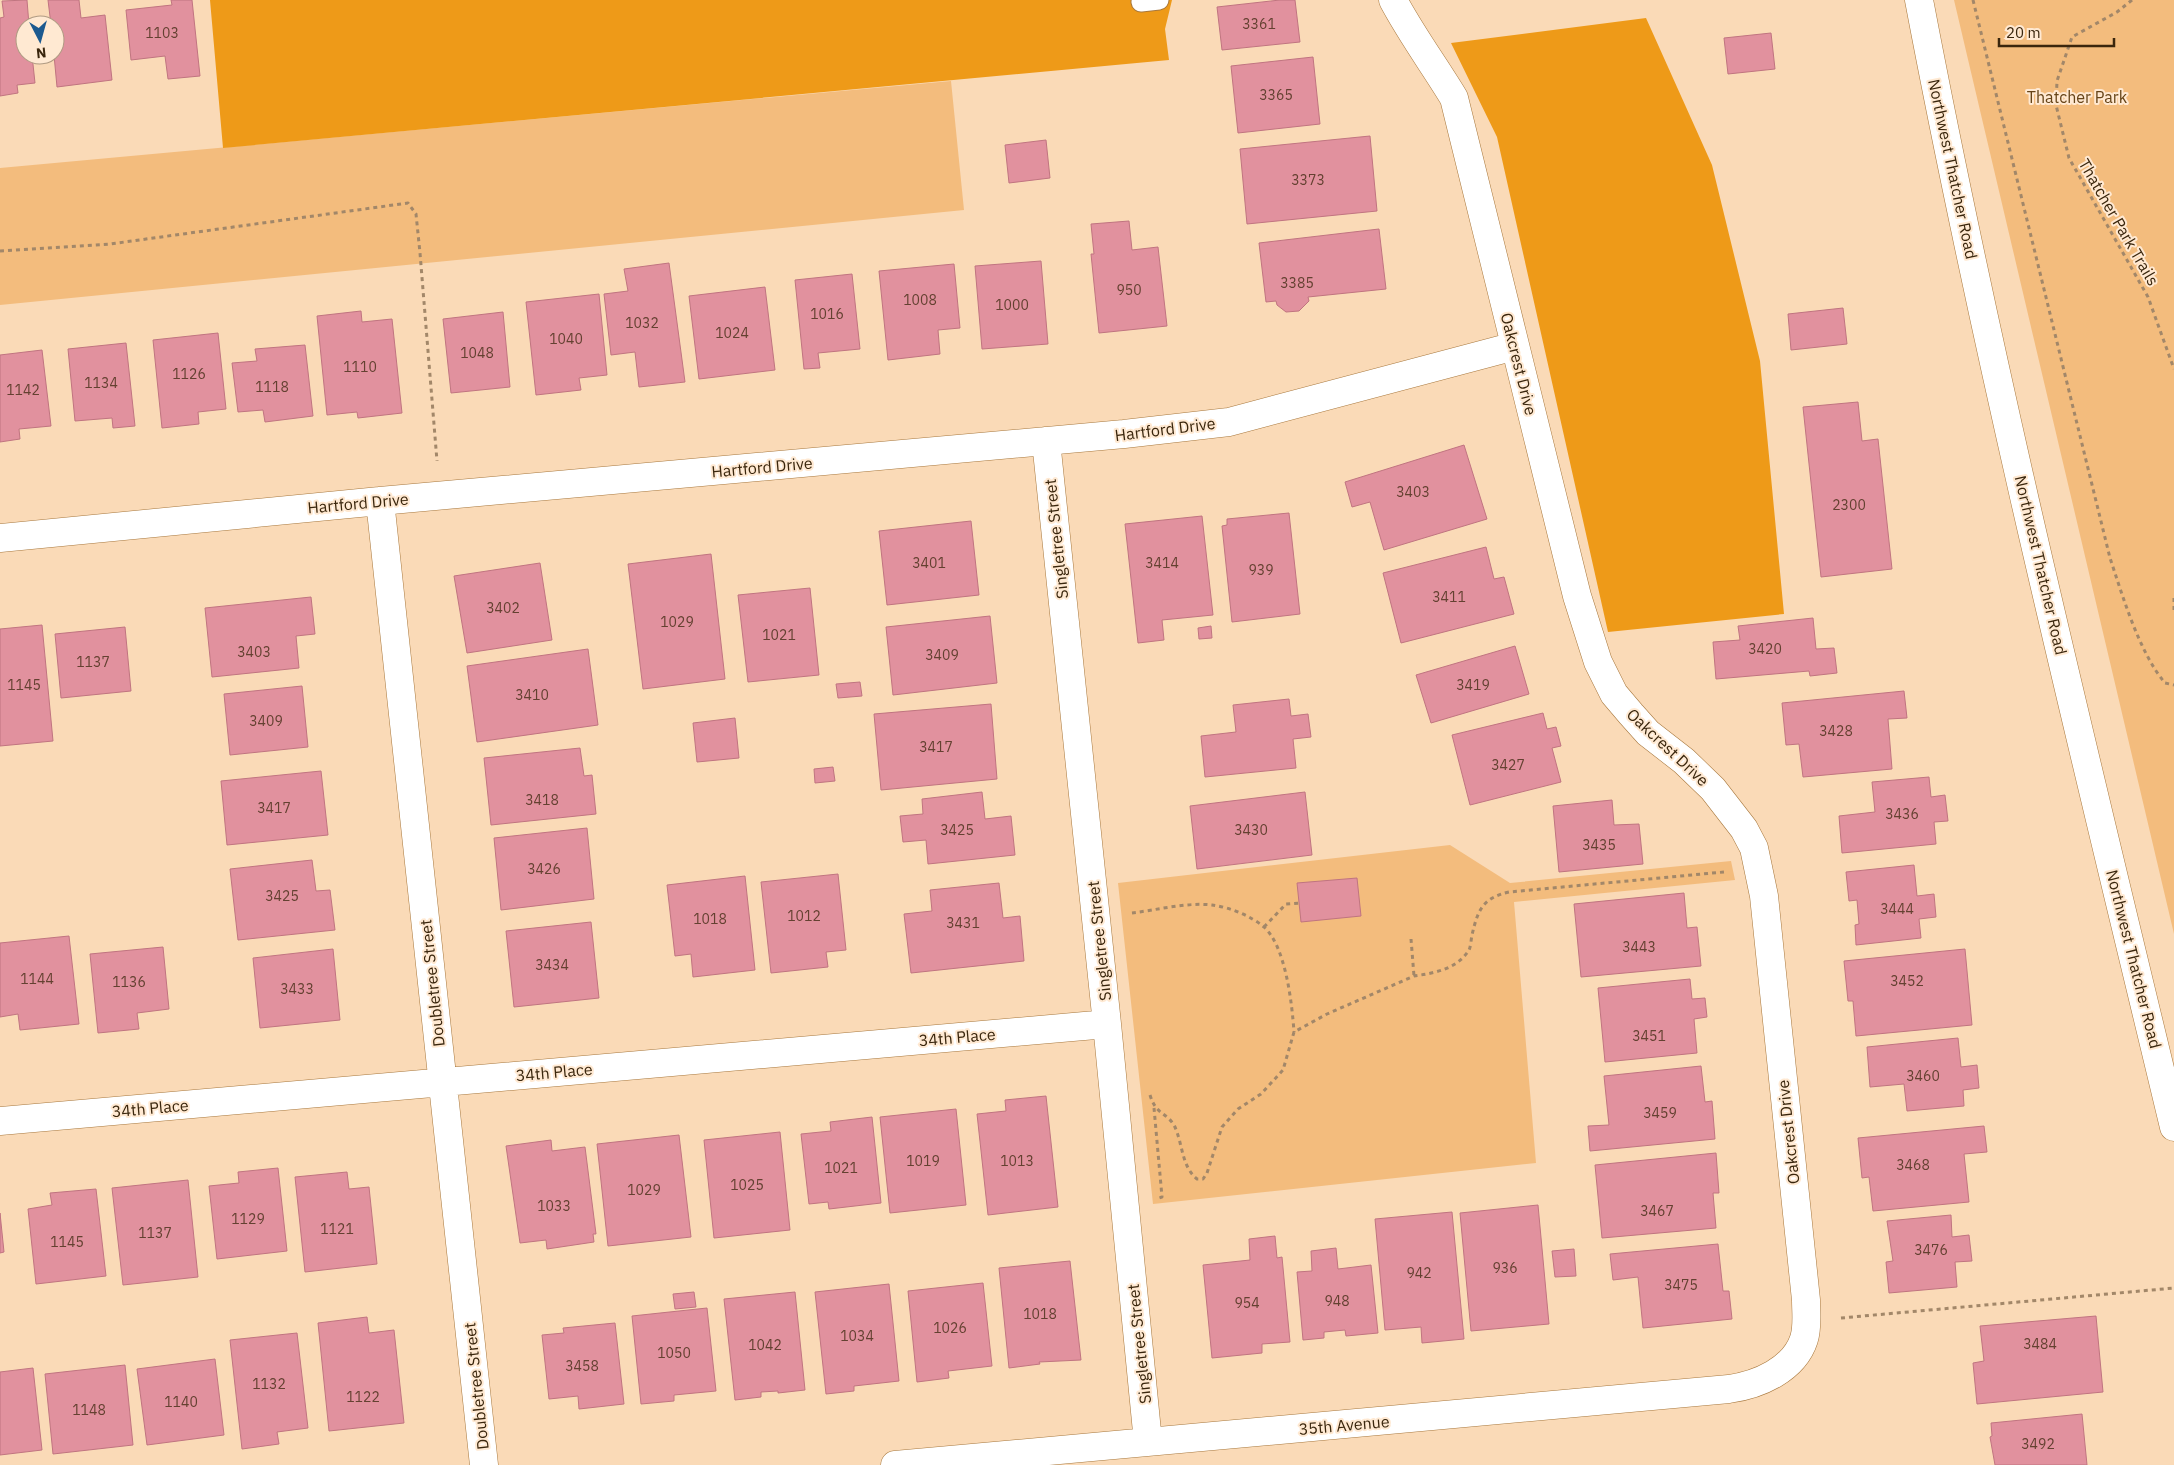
<svg xmlns="http://www.w3.org/2000/svg" width="2174" height="1465" font-family="'IBM Plex Sans',sans-serif">
  <rect width="100%" height="100%" fill="#fadab7"/>
  <path fill="#f3bc7d" d="M 1954,0 L 2174,0 L 2174,934 Z
    M 951,81 L 964,210 L 0,305 L 0,168 Z
    M 1450,845 L 1510,883 L 1731,861 L 1735,880 L 1514,902 L 1536,1163 L 1153,1204 L 1118,883 Z"/>
  <path fill="#ee9a18" d="M 210,0 L 1172,0 L 1165,29 L 1169,60 L 223,148 Z
    M 1646,18 L 1712,165 L 1760,361 L 1784,614 L 1608,632 L 1497,137 L 1451,43 Z"/>
  <path fill="#e1919e" stroke="#c07480" d="M 27,0 L 29,25 L 25,25 L 25,55 L 32,55 L 35,83 L 17,85 L 18,93 L 0,96 L 0,18 L 4,17 L 2,1 Z
    M 48,0 L 79,0 L 81,18 L 105,15 L 112,80 L 57,87 L 54,55 L 55,25 L 51,25 Z
    M 171,0 L 192,0 L 200,76 L 168,79 L 165,56 L 131,60 L 126,10 L 172,5 Z
    M 1280,0 L 1295,0 L 1300,42 L 1222,50 L 1217,7 Z
    M 1771,33 L 1775,69 L 1728,74 L 1724,38 Z
    M 1313,57 L 1320,124 L 1238,133 L 1231,66 Z
    M 1370,136 L 1377,211 L 1247,224 L 1240,149 Z
    M 1046,140 L 1050,178 L 1009,183 L 1005,145 Z
    M 1129,221 L 1132,250 L 1158,247 L 1167,326 L 1099,333 L 1091,254 L 1094,254 L 1091,224 Z
    M 1379,229 L 1386,289 L 1308,297 L 1309,301 L 1299,311 L 1286,312 L 1277,305 L 1276,301 L 1266,302 L 1259,243 Z
    M 1041,261 L 1048,344 L 982,349 L 975,266 Z
    M 669,263 L 685,382 L 639,387 L 635,352 L 611,355 L 604,294 L 628,291 L 624,269 Z
    M 954,264 L 960,328 L 938,330 L 940,354 L 888,360 L 879,271 Z
    M 852,274 L 860,349 L 818,353 L 820,368 L 804,369 L 795,280 Z
    M 765,287 L 775,370 L 699,379 L 689,296 Z
    M 599,294 L 607,375 L 579,378 L 581,390 L 536,395 L 526,302 Z
    M 1843,308 L 1847,344 L 1791,350 L 1788,314 Z
    M 361,311 L 362,322 L 392,319 L 402,413 L 358,418 L 357,412 L 327,415 L 317,316 Z
    M 503,312 L 510,387 L 451,393 L 443,319 Z
    M 218,333 L 226,409 L 198,412 L 199,424 L 162,428 L 153,340 Z
    M 126,343 L 135,426 L 113,428 L 112,418 L 75,421 L 68,349 Z
    M 305,345 L 313,416 L 265,422 L 263,410 L 238,412 L 232,363 L 257,361 L 255,349 Z
    M 42,350 L 51,426 L 19,429 L 20,439 L 0,442 L 0,355 Z
    M 1858,402 L 1862,441 L 1878,439 L 1892,569 L 1821,577 L 1803,407 Z
    M 1464,445 L 1487,519 L 1384,550 L 1370,502 L 1352,507 L 1345,482 Z
    M 1289,513 L 1300,614 L 1232,622 L 1222,526 L 1227,525 L 1227,519 Z
    M 1202,516 L 1213,615 L 1162,620 L 1164,640 L 1138,643 L 1125,524 Z
    M 971,521 L 979,595 L 887,605 L 879,531 Z
    M 1486,547 L 1494,579 L 1504,577 L 1514,614 L 1401,643 L 1383,573 Z
    M 711,554 L 725,679 L 643,689 L 628,564 Z
    M 540,563 L 552,640 L 467,653 L 454,576 Z
    M 810,588 L 819,675 L 748,682 L 738,595 Z
    M 311,597 L 315,634 L 296,636 L 299,668 L 212,677 L 205,608 Z
    M 990,616 L 997,683 L 893,695 L 886,627 Z
    M 1813,618 L 1816,649 L 1834,648 L 1837,673 L 1810,676 L 1809,671 L 1716,679 L 1713,642 L 1740,640 L 1738,626 Z
    M 42,625 L 53,741 L 0,746 L 0,629 Z
    M 1211,626 L 1212,638 L 1199,639 L 1198,628 Z
    M 125,627 L 131,691 L 61,698 L 55,634 Z
    M 1515,646 L 1529,694 L 1431,723 L 1416,675 Z
    M 588,649 L 598,725 L 477,742 L 467,666 Z
    M 860,682 L 862,696 L 838,698 L 836,684 Z
    M 302,686 L 308,747 L 230,755 L 224,694 Z
    M 1904,691 L 1907,718 L 1888,719 L 1892,769 L 1803,777 L 1799,744 L 1786,745 L 1782,703 Z
    M 1289,699 L 1291,716 L 1308,714 L 1311,737 L 1293,739 L 1296,768 L 1205,777 L 1201,736 L 1236,732 L 1233,705 Z
    M 991,704 L 997,779 L 881,790 L 874,714 Z
    M 1543,713 L 1547,729 L 1556,727 L 1561,746 L 1552,748 L 1561,782 L 1470,805 L 1452,735 Z
    M 735,718 L 739,758 L 697,762 L 693,723 Z
    M 580,748 L 584,776 L 592,775 L 596,814 L 491,825 L 484,758 Z
    M 833,767 L 835,781 L 815,783 L 814,769 Z
    M 321,771 L 328,835 L 227,845 L 221,781 Z
    M 1929,777 L 1931,797 L 1945,795 L 1948,821 L 1934,822 L 1936,844 L 1842,853 L 1839,816 L 1875,812 L 1872,782 Z
    M 982,792 L 985,819 L 1011,816 L 1015,855 L 928,864 L 926,840 L 903,842 L 900,816 L 923,814 L 922,799 Z
    M 1305,792 L 1312,855 L 1197,869 L 1190,806 Z
    M 1612,800 L 1614,825 L 1639,824 L 1643,864 L 1559,872 L 1553,806 Z
    M 587,828 L 594,899 L 501,910 L 494,838 Z
    M 312,860 L 316,891 L 330,890 L 335,930 L 238,940 L 230,869 Z
    M 1914,865 L 1917,896 L 1934,894 L 1936,917 L 1919,919 L 1921,938 L 1856,945 L 1855,925 L 1859,924 L 1857,900 L 1849,901 L 1846,872 Z
    M 838,874 L 846,950 L 826,952 L 828,967 L 771,973 L 761,882 Z
    M 745,876 L 755,970 L 693,977 L 691,954 L 675,956 L 667,885 Z
    M 1357,878 L 1361,916 L 1301,922 L 1297,883 Z
    M 999,883 L 1003,918 L 1020,916 L 1024,961 L 911,973 L 904,914 L 932,911 L 930,890 Z
    M 1684,893 L 1687,928 L 1697,927 L 1701,966 L 1581,977 L 1574,904 Z
    M 591,922 L 599,998 L 514,1007 L 506,931 Z
    M 69,936 L 79,1024 L 20,1030 L 18,1014 L 0,1017 L 0,943 Z
    M 163,947 L 169,1009 L 137,1013 L 139,1029 L 98,1033 L 90,954 Z
    M 333,949 L 340,1020 L 260,1028 L 253,958 Z
    M 1965,949 L 1972,1025 L 1856,1036 L 1853,1001 L 1848,1001 L 1844,961 Z
    M 1690,979 L 1692,999 L 1705,998 L 1707,1017 L 1694,1019 L 1697,1053 L 1605,1062 L 1598,988 Z
    M 1958,1038 L 1961,1067 L 1977,1065 L 1979,1088 L 1963,1090 L 1964,1106 L 1907,1111 L 1904,1084 L 1870,1087 L 1867,1047 Z
    M 1701,1066 L 1705,1102 L 1712,1101 L 1715,1139 L 1590,1151 L 1588,1126 L 1609,1125 L 1604,1076 Z
    M 1046,1096 L 1058,1207 L 988,1215 L 977,1114 L 1006,1111 L 1005,1100 Z
    M 956,1109 L 966,1205 L 890,1213 L 880,1117 Z
    M 872,1117 L 881,1203 L 829,1209 L 828,1202 L 809,1204 L 801,1134 L 831,1131 L 830,1122 Z
    M 1984,1126 L 1987,1152 L 1964,1154 L 1969,1202 L 1873,1211 L 1869,1177 L 1862,1178 L 1858,1138 Z
    M 780,1132 L 790,1230 L 714,1238 L 704,1140 Z
    M 679,1135 L 691,1237 L 608,1246 L 597,1144 Z
    M 551,1140 L 552,1151 L 585,1147 L 596,1234 L 593,1234 L 594,1242 L 547,1249 L 546,1240 L 520,1243 L 506,1146 Z
    M 1716,1153 L 1719,1193 L 1713,1193 L 1716,1228 L 1602,1238 L 1595,1165 Z
    M 278,1168 L 287,1251 L 217,1259 L 209,1186 L 239,1183 L 238,1172 Z
    M 347,1172 L 349,1189 L 369,1187 L 377,1264 L 305,1272 L 295,1177 Z
    M 188,1180 L 198,1277 L 123,1285 L 112,1188 Z
    M 96,1189 L 106,1276 L 36,1284 L 28,1209 L 52,1205 L 50,1193 Z
    M 1538,1205 L 1549,1324 L 1471,1331 L 1460,1213 Z
    M 1452,1212 L 1464,1339 L 1422,1343 L 1421,1327 L 1385,1330 L 1375,1219 Z
    M 0,1213 L 4,1252 L 0,1253 Z
    M 1951,1215 L 1952,1237 L 1969,1235 L 1972,1261 L 1955,1262 L 1957,1287 L 1889,1293 L 1886,1262 L 1893,1261 L 1887,1221 Z
    M 1275,1236 L 1277,1258 L 1282,1257 L 1290,1342 L 1262,1344 L 1262,1353 L 1212,1358 L 1203,1265 L 1250,1260 L 1249,1239 Z
    M 1718,1244 L 1723,1291 L 1729,1291 L 1732,1319 L 1643,1328 L 1638,1277 L 1613,1280 L 1610,1254 Z
    M 1336,1248 L 1338,1269 L 1371,1265 L 1378,1333 L 1346,1336 L 1345,1330 L 1324,1332 L 1324,1338 L 1303,1340 L 1297,1272 L 1312,1271 L 1311,1251 Z
    M 1574,1249 L 1576,1276 L 1555,1277 L 1552,1251 Z
    M 1070,1261 L 1081,1360 L 1039,1362 L 1040,1364 L 1009,1368 L 999,1268 Z
    M 983,1283 L 992,1366 L 948,1371 L 949,1378 L 917,1382 L 908,1291 Z
    M 889,1284 L 899,1381 L 854,1386 L 854,1391 L 826,1394 L 815,1292 Z
    M 694,1292 L 696,1307 L 675,1309 L 673,1294 Z
    M 795,1292 L 805,1390 L 778,1393 L 778,1391 L 761,1392 L 761,1397 L 735,1400 L 724,1299 Z
    M 707,1308 L 716,1391 L 674,1395 L 674,1401 L 641,1404 L 632,1316 Z
    M 2096,1316 L 2103,1392 L 1977,1404 L 1973,1363 L 1984,1361 L 1980,1326 Z
    M 367,1317 L 369,1333 L 394,1330 L 404,1423 L 329,1431 L 318,1323 Z
    M 615,1323 L 624,1404 L 579,1409 L 578,1396 L 549,1399 L 542,1335 L 564,1333 L 563,1328 Z
    M 297,1333 L 308,1428 L 277,1432 L 279,1444 L 242,1449 L 230,1340 Z
    M 215,1359 L 224,1435 L 147,1445 L 137,1369 Z
    M 125,1365 L 133,1445 L 53,1454 L 45,1374 Z
    M 33,1368 L 42,1450 L 0,1455 L 0,1372 Z
    M 2082,1414 L 2087,1465 L 1995,1465 L 1990,1437 L 1992,1436 L 1991,1423 Z"/>
  <g fill="none" stroke-linecap="round" stroke-linejoin="round">
    <defs>
      <path id="service" d="M 1141,2 L 1159,0"/>
      <path id="minor" d="M 1046,441 L 1107,1024 L 1148,1442
        M 380,501 L 484,1465
        M 0,538 L 380,501 L 1124,434 L 1229,422 L 1515,346
        M 0,1121 L 1107,1024
        M 895,1465 L 1729,1389 C 1758,1385 1794,1370 1804,1339 C 1808,1326 1806,1313 1806,1300 L 1764,896 L 1754,848 L 1744,829 L 1713,789 L 1684,761 L 1648,733 L 1631,714 L 1614,694 L 1598,662 L 1577,596 L 1454,98 C 1434,65 1411,34 1393,0"/>
      <path id="tertiary" d="M 1919,0 C 1991,378 2084,753 2174,1127"/>
    </defs>
    <use href="#service" stroke="#a8783d" stroke-width="21"/>
    <use href="#minor" stroke="#a8783d" stroke-width="29"/>
    <use href="#tertiary" stroke="#a8783d" stroke-width="29"/>
    <path stroke="#a28769" stroke-width="3" stroke-dasharray="4 4" stroke-linecap="butt" d="M 1973,0 L 2110,558 C 2123,597 2139,652 2165,683 L 2174,685
      M 2132,0 L 2117,12 L 2072,37 L 2057,81 L 2056,105 L 2069,158 L 2148,297 L 2174,369
      M 0,251 L 110,244 L 408,203 L 416,214 L 420,253 L 437,461
      M 2174,598 L 2174,611
      M 1132,913 C 1157,910 1187,902 1212,905 C 1229,907 1251,916 1264,927 C 1286,947 1292,1004 1294,1032
      M 1264,927 L 1286,904 L 1300,903
      M 1411,939 L 1414,976
      M 1150,1095 C 1156,1115 1166,1112 1174,1125 C 1183,1143 1181,1166 1197,1179 L 1203,1179 L 1207,1173 L 1222,1127 L 1238,1109 L 1261,1094 L 1283,1070 L 1294,1032 L 1327,1014 L 1414,976 C 1435,973 1457,969 1469,950 C 1471,946 1471,939 1472,935 C 1478,909 1483,898 1509,892 L 1724,872
      M 1154,1108 L 1162,1197 L 1159,1198
      M 1841,1318 L 2174,1288"/>
    <use href="#service" stroke="#fff" stroke-width="19"/>
    <use href="#minor" stroke="#fff" stroke-width="28"/>
    <use href="#tertiary" stroke="#fff" stroke-width="28"/>
  </g>
  <g text-anchor="middle" dominant-baseline="central" stroke-width="4" stroke-linejoin="round" paint-order="stroke">
    <g font-size="14" fill="#644131">
      <text x="1259" y="24">3361</text>
      <text x="162" y="33">1103</text>
      <text x="1276" y="95">3365</text>
      <text x="1308" y="180">3373</text>
      <text x="1297" y="283">3385</text>
      <text x="1129" y="290">950</text>
      <text x="920" y="300">1008</text>
      <text x="1012" y="305">1000</text>
      <text x="827" y="314">1016</text>
      <text x="642" y="323">1032</text>
      <text x="732" y="333">1024</text>
      <text x="566" y="339">1040</text>
      <text x="477" y="353">1048</text>
      <text x="360" y="367">1110</text>
      <text x="189" y="374">1126</text>
      <text x="101" y="383">1134</text>
      <text x="272" y="387">1118</text>
      <text x="23" y="390">1142</text>
      <text x="1413" y="492">3403</text>
      <text x="1849" y="505">2300</text>
      <text x="929" y="563">3401</text>
      <text x="1162" y="563">3414</text>
      <text x="1261" y="570">939</text>
      <text x="1449" y="597">3411</text>
      <text x="503" y="608">3402</text>
      <text x="677" y="622">1029</text>
      <text x="779" y="635">1021</text>
      <text x="1765" y="649">3420</text>
      <text x="254" y="652">3403</text>
      <text x="942" y="655">3409</text>
      <text x="93" y="662">1137</text>
      <text x="24" y="685">1145</text>
      <text x="1473" y="685">3419</text>
      <text x="532" y="695">3410</text>
      <text x="266" y="721">3409</text>
      <text x="1836" y="731">3428</text>
      <text x="936" y="747">3417</text>
      <text x="1508" y="765">3427</text>
      <text x="542" y="800">3418</text>
      <text x="274" y="808">3417</text>
      <text x="1902" y="814">3436</text>
      <text x="957" y="830">3425</text>
      <text x="1251" y="830">3430</text>
      <text x="1599" y="845">3435</text>
      <text x="544" y="869">3426</text>
      <text x="282" y="896">3425</text>
      <text x="1897" y="909">3444</text>
      <text x="804" y="916">1012</text>
      <text x="710" y="919">1018</text>
      <text x="963" y="923">3431</text>
      <text x="1639" y="947">3443</text>
      <text x="552" y="965">3434</text>
      <text x="37" y="979">1144</text>
      <text x="1907" y="981">3452</text>
      <text x="129" y="982">1136</text>
      <text x="297" y="989">3433</text>
      <text x="1649" y="1036">3451</text>
      <text x="1923" y="1076">3460</text>
      <text x="1660" y="1113">3459</text>
      <text x="923" y="1161">1019</text>
      <text x="1017" y="1161">1013</text>
      <text x="1913" y="1165">3468</text>
      <text x="841" y="1168">1021</text>
      <text x="747" y="1185">1025</text>
      <text x="644" y="1190">1029</text>
      <text x="554" y="1206">1033</text>
      <text x="1657" y="1211">3467</text>
      <text x="248" y="1219">1129</text>
      <text x="337" y="1229">1121</text>
      <text x="155" y="1233">1137</text>
      <text x="67" y="1242">1145</text>
      <text x="1931" y="1250">3476</text>
      <text x="1505" y="1268">936</text>
      <text x="1419" y="1273">942</text>
      <text x="1681" y="1285">3475</text>
      <text x="1337" y="1301">948</text>
      <text x="1247" y="1303">954</text>
      <text x="1040" y="1314">1018</text>
      <text x="950" y="1328">1026</text>
      <text x="857" y="1336">1034</text>
      <text x="2040" y="1344">3484</text>
      <text x="765" y="1345">1042</text>
      <text x="674" y="1353">1050</text>
      <text x="582" y="1366">3458</text>
      <text x="269" y="1384">1132</text>
      <text x="363" y="1397">1122</text>
      <text x="181" y="1402">1140</text>
      <text x="89" y="1410">1148</text>
      <text x="2038" y="1444">3492</text>
    </g>
    <g font-size="16" fill="#664418" stroke="#ffe9d2">
      <text x="2077" y="97">Thatcher Park</text>
    </g>
    <g font-size="16" fill="#3a260d" stroke="#ffe9d2">
      <text transform="translate(1953 169) rotate(78)">Northwest Thatcher Road</text>
      <text transform="translate(2119 222) rotate(60)">Thatcher Park Trails</text>
      <text transform="translate(1519 364) rotate(76)">Oakcrest Drive</text>
      <text transform="translate(1165 429) rotate(-7)">Hartford Drive</text>
      <text transform="translate(762 467) rotate(-5)">Hartford Drive</text>
      <text transform="translate(358 503) rotate(-5)">Hartford Drive</text>
      <text transform="translate(1056 539) rotate(-96)">Singletree Street</text>
      <text transform="translate(2041 565) rotate(77)">Northwest Thatcher Road</text>
      <text transform="translate(1668 747) rotate(43)">Oakcrest Drive</text>
      <text transform="translate(1099 941) rotate(-96)">Singletree Street</text>
      <text transform="translate(2134 959) rotate(76)">Northwest Thatcher Road</text>
      <text transform="translate(432 983) rotate(-96)">Doubletree Street</text>
      <text transform="translate(957 1037) rotate(-5)">34th Place</text>
      <text transform="translate(554 1072) rotate(-5)">34th Place</text>
      <text transform="translate(150 1108) rotate(-5)">34th Place</text>
      <text transform="translate(1788 1132) rotate(-96)">Oakcrest Drive</text>
      <text transform="translate(1139 1344) rotate(-96)">Singletree Street</text>
      <text transform="translate(476 1386) rotate(-96)">Doubletree Street</text>
      <text transform="translate(1344 1425) rotate(-5)">35th Avenue</text>
    </g>
  </g>
  <g transform="translate(40 40) rotate(174)"><circle r="24" fill="#ffe9d2" stroke="#b09b83"/>
  <path d="M0-4L9 19L0 12L-9 19Z" fill="#1c598f"/>
  <text y="-8" font-size="14" font-weight="bold" text-anchor="middle" fill="#3a260d">N</text>
  </g>
  <path d="M1999 38v8h115v-8" fill="none" stroke="#3a260d" stroke-width="2.5"/>
  <text x="2006" y="38" font-size="15" fill="#3a260d" stroke="#ffe9d2" stroke-width="4" paint-order="stroke">20 m</text>
</svg>
